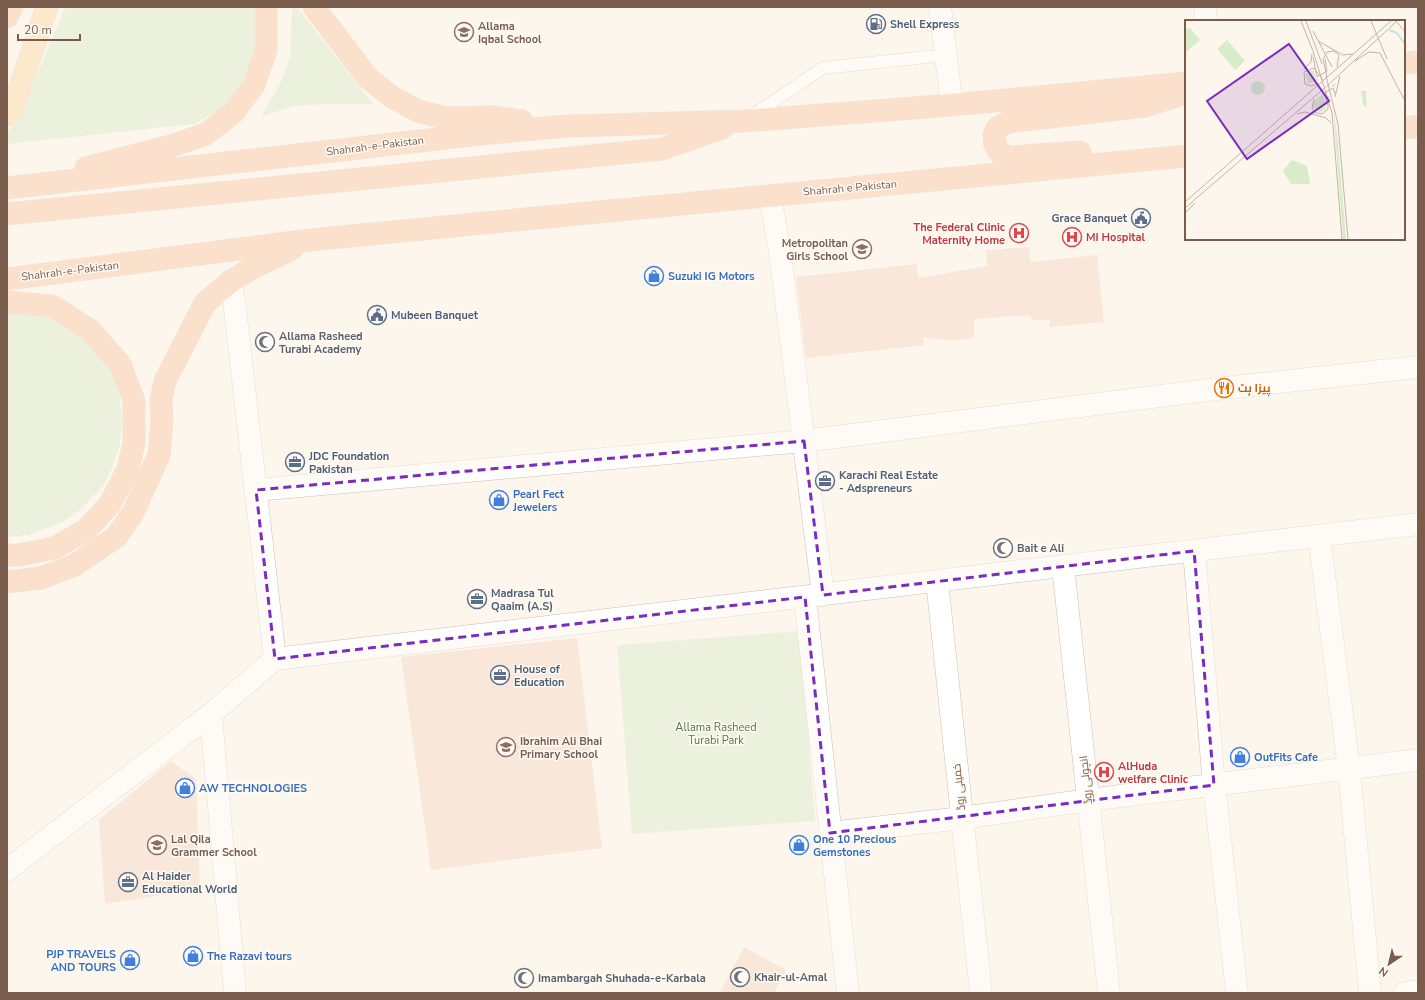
<svg xmlns="http://www.w3.org/2000/svg" width="1425" height="1000" font-family="'Nunito Sans',Cairo,sans-serif">
  <rect width="100%" height="100%" fill="#fdf6ec"/>
  <path fill="#d8ecc9" d="M 65,7 L 254,7 L 257,38 L 253,64 L 238,90 L 221,109 L 194,124 L 7,144 L 7,132 L 20,117 Z
    M 292,7 L 297,7 L 373,104 L 325,104 L 293,106 L 261,117 L 281,82 L 290,57 Z
    M 19,312 L 47,314 L 75,331 L 100,357 L 113,374 L 119,391 L 122,418 L 120,444 L 112,468 L 104,485 L 81,509 L 63,522 L 29,535 L 7,537 L 7,314 Z
    M 800,631 L 815,821 L 632,834 L 617,645 Z"/>
  <path fill="#f3d5c3" d="M 1029,247 L 1030,262 L 1097,255 L 1104,322 L 1050,327 L 1050,320 L 1032,320 L 1030,315 L 974,319 L 974,338 L 952,341 L 923,337 L 924,345 L 806,358 L 796,277 L 917,264 L 918,278 L 987,266 L 986,250 Z
    M 577,638 L 602,848 L 431,870 L 401,657 Z
    M 171,761 L 196,779 L 200,889 L 105,904 L 99,820 Z
    M 744,947 L 786,970 L 774,993 L 720,993 Z"/>
  <g fill="none" stroke-linecap="round" stroke-linejoin="round">
    <defs>
      <path id="service" d="M 750,117 L 823,68 L 945,55"/>
      <path id="minor" d="M 1205,7 L 1206,21
        M 770,196 L 780,252 L 823,595
        M 256,490 L 804,441 L 1224,388 L 1418,367
        M 1319,536 L 1349,769 L 1370,993
        M 1194,551 L 1214,785 L 1237,993
        M 1063,566 L 1109,993
        M 937,581 L 981,993
        M 805,597 L 848,993
        M 275,659 L 1418,524
        M 211,714 L 235,993
        M 830,833 L 962,818 L 1088,800 L 1418,760
        M 1405,993 L 1418,991"/>
      <path id="tertiary" d="M 940,7 L 952,105
        M 7,870 L 211,714 L 275,659 L 234,300 L 231,281"/>
      <path id="primary" d="M 7,115 L 13,108 L 47,7"/>
      <path id="trunk" d="M 314,7 L 368,78 L 392,97 L 418,111 L 445,118 L 493,117 L 522,121
        M 7,17 L 12,7
        M 1404,63 L 1418,62
        M 1404,128 L 1418,126
        M 1080,152 L 1010,157 L 1001,154 L 995,145 L 994,135 L 997,128 L 1008,122 L 1145,106 L 1186,93
        M 86,168 L 171,146 L 206,134 L 234,112 L 254,85 L 266,50 L 266,7
        M 7,188 L 490,133 L 568,126 L 744,121 L 952,105 L 1186,83
        M 7,214 L 662,149 L 722,128
        M 7,279 L 310,240 L 515,220 L 1186,156
        M 7,302 L 52,306 L 90,330 L 120,364 L 134,401 L 134,443 L 128,469 L 110,504 L 86,530 L 54,548 L 19,555 L 7,555
        M 7,582 L 41,578 L 75,565 L 116,537 L 133,513 L 159,455 L 162,421 L 161,400 L 165,381 L 205,303 L 231,281 L 252,268 L 292,249"/>
    </defs>
    <use href="#service" stroke="#d1beb0" stroke-width="13"/>
    <use href="#minor" stroke="#d1beb0" stroke-width="23"/>
    <use href="#tertiary" stroke="#d1beb0" stroke-width="23"/>
    <use href="#primary" stroke="#dad1cd" stroke-width="23"/>
    <use href="#trunk" stroke="#dad1cd" stroke-width="23"/>
    <use href="#service" stroke="#fff" stroke-width="12"/>
    <use href="#minor" stroke="#fff" stroke-width="22"/>
    <use href="#tertiary" stroke="#fff" stroke-width="22"/>
    <use href="#primary" stroke="#fbd9a5" stroke-width="22"/>
    <use href="#trunk" stroke="#f9c8a4" stroke-width="22"/>
  </g>
  <path d="M0 0H1425V1000H0ZM 804,441 L 823,595 L 1194,551 L 1214,785 L 830,833 L 805,597 L 275,659 L 256,490 Z" fill="#fdf6ec" fill-opacity=".55" fill-rule="evenodd"/>
  <path fill="none" stroke="#7b2cbf" stroke-width="3" stroke-dasharray="8 5" stroke-linejoin="round" d="M 804,441 L 823,595 L 1194,551 L 1214,785 L 830,833 L 805,597 L 275,659 L 256,490 Z"/>
  <defs>
    <symbol id="fuel-ring" viewBox="-11 -11 22 22"><circle r="9.5" fill="#fffaf3" stroke="#5c6f8a" stroke-width="1.5"/><path d="M-5.5-6h7V0h2V4h1.3V-2.5L3-4.5l.8-.8L6-3V5H2.5V1h-1V6h-7ZM-4.2-4.7v3.2H.2V-4.7Z" fill="#5c6f8a"/></symbol>
    <symbol id="school-ring" viewBox="-11 -11 22 22"><circle r="9.5" fill="#fffaf3" stroke="#8d6e63" stroke-width="1.5"/><path d="M0-5L7-2L0 1L-7-2ZM-4 1L0 2.5L4 1V4Q0 6-4 4Z" fill="#8d6e63"/></symbol>
    <symbol id="civic-ring" viewBox="-11 -11 22 22"><circle r="9.5" fill="#fffaf3" stroke="#5c6f8a" stroke-width="1.5"/><path d="M-.6-6.5H3V-4.5H.6V-3L4-1V1h2V6H-6V1h2V-1L-.6-3ZM-1.2 2.5V6h2.4V2.5Z" fill="#5c6f8a"/></symbol>
    <symbol id="hospital-ring" viewBox="-11 -11 22 22"><circle r="9.5" fill="#fffaf3" stroke="#e0444e" stroke-width="1.5"/><path d="M-5-5h3v3.5h4V-5h3V5h-3V1.5h-4V5h-3Z" fill="#e0444e"/></symbol>
    <symbol id="shop-ring" viewBox="-11 -11 22 22"><circle r="9.5" fill="#fffaf3" stroke="#3f7fe0" stroke-width="1.5"/><path d="M-5-2.5h2.3a2.7 3.5 0 0 1 5.4 0H5L5.5 6h-11ZM-1.5-2.5h3a1.5 2.3 0 0 0-3 0Z" fill="#3f7fe0"/></symbol>
    <symbol id="mosque-ring" viewBox="-11 -11 22 22"><circle r="9.5" fill="#fffaf3" stroke="#6b7280" stroke-width="1.5"/><path d="M3.5-4.9A6 6 0 1 0 3.5 4.9A5 5 0 1 1 3.5-4.9Z" fill="#6b7280"/></symbol>
    <symbol id="restaurant-ring" viewBox="-11 -11 22 22"><circle r="9.5" fill="#fffaf3" stroke="#e8710a" stroke-width="1.5"/><path d="M-5-6h1v4h1v-4h1v4h1v-4h1v5L-1.5 .5V6h-2V.5L-5-1ZM5-6V6H3V1.5H1.5Q1.5-4 5-6Z" fill="#e8710a"/></symbol>
    <symbol id="office-ring" viewBox="-11 -11 22 22"><circle r="9.5" fill="#fffaf3" stroke="#5c6f8a" stroke-width="1.5"/><path d="M-6-3h4V-5.5h4V-3h4V5H-6ZM-1-4.5V-3h2v-1.5ZM-6 0V1H6V0Z" fill="#5c6f8a"/></symbol>
  </defs>
  <g fill-rule="evenodd">
    <use href="#fuel-ring" x="865" y="13" width="22" height="22"/>
    <use href="#school-ring" x="453" y="21" width="22" height="22"/>
    <use href="#civic-ring" x="1130" y="207" width="22" height="22"/>
    <use href="#hospital-ring" x="1008" y="222" width="22" height="22"/>
    <use href="#hospital-ring" x="1061" y="226" width="22" height="22"/>
    <use href="#school-ring" x="851" y="238" width="22" height="22"/>
    <use href="#shop-ring" x="643" y="265" width="22" height="22"/>
    <use href="#civic-ring" x="366" y="304" width="22" height="22"/>
    <use href="#mosque-ring" x="254" y="331" width="22" height="22"/>
    <use href="#restaurant-ring" x="1213" y="377" width="22" height="22"/>
    <use href="#office-ring" x="284" y="451" width="22" height="22"/>
    <use href="#office-ring" x="814" y="470" width="22" height="22"/>
    <use href="#shop-ring" x="488" y="489" width="22" height="22"/>
    <use href="#mosque-ring" x="992" y="537" width="22" height="22"/>
    <use href="#office-ring" x="466" y="588" width="22" height="22"/>
    <use href="#office-ring" x="489" y="664" width="22" height="22"/>
    <use href="#school-ring" x="495" y="736" width="22" height="22"/>
    <use href="#shop-ring" x="1229" y="746" width="22" height="22"/>
    <use href="#hospital-ring" x="1093" y="761" width="22" height="22"/>
    <use href="#shop-ring" x="174" y="777" width="22" height="22"/>
    <use href="#school-ring" x="146" y="834" width="22" height="22"/>
    <use href="#shop-ring" x="788" y="834" width="22" height="22"/>
    <use href="#office-ring" x="117" y="871" width="22" height="22"/>
    <use href="#shop-ring" x="182" y="945" width="22" height="22"/>
    <use href="#shop-ring" x="119" y="949" width="22" height="22"/>
    <use href="#mosque-ring" x="729" y="966" width="22" height="22"/>
    <use href="#mosque-ring" x="513" y="967" width="22" height="22"/>
  </g>
  <g text-anchor="middle" dominant-baseline="central" stroke-width="3" stroke-linejoin="round" paint-order="stroke">
    <g font-size="11" font-weight="bold" fill="#4e5e75" stroke="#fffaf3" text-anchor="start">
      <text x="890" y="24">Shell Express</text>
      <text x="1127" y="218" text-anchor="end">Grace Banquet</text>
      <text x="391" y="315">Mubeen Banquet</text>
      <text x="309" y="456">JDC Foundation<tspan x="309" dy="13">Pakistan</tspan></text>
      <text x="839" y="475">Karachi Real Estate<tspan x="839" dy="13">- Adspreneurs</tspan></text>
      <text x="491" y="593">Madrasa Tul<tspan x="491" dy="13">Qaaim (A.S)</tspan></text>
      <text x="514" y="669">House of<tspan x="514" dy="13">Education</tspan></text>
      <text x="142" y="876">Al Haider<tspan x="142" dy="13">Educational World</tspan></text>
    </g>
    <g font-size="11" font-weight="bold" fill="#785e54" stroke="#fffaf3" text-anchor="start">
      <text x="478" y="26">Allama<tspan x="478" dy="13">Iqbal School</tspan></text>
      <text x="848" y="243" text-anchor="end">Metropolitan<tspan x="848" dy="13">Girls School</tspan></text>
      <text x="520" y="741">Ibrahim Ali Bhai<tspan x="520" dy="13">Primary School</tspan></text>
      <text x="171" y="839">Lal Qila<tspan x="171" dy="13">Grammer School</tspan></text>
    </g>
    <g font-size="11" fill="#7a5c4d" stroke="#fffaf3">
      <text transform="translate(375 146) rotate(-7)">Shahrah-e-Pakistan</text>
      <text transform="translate(850 188) rotate(-5)">Shahrah e Pakistan</text>
      <text transform="translate(70 271) rotate(-7)">Shahrah-e-Pakistan</text>
      <text transform="translate(1086 780) rotate(-96)">انچولی روڈ</text>
      <text transform="translate(959 787) rotate(-96)">خمینی روڈ</text>
    </g>
    <g font-size="11" font-weight="bold" fill="#be3a42" stroke="#fffaf3" text-anchor="start">
      <text x="1005" y="227" text-anchor="end">The Federal Clinic<tspan x="1005" dy="13">Maternity Home</tspan></text>
      <text x="1086" y="237">MI Hospital</text>
      <text x="1118" y="766">AlHuda<tspan x="1118" dy="13">welfare Clinic</tspan></text>
    </g>
    <g font-size="11" font-weight="bold" fill="#366cbe" stroke="#fffaf3" text-anchor="start">
      <text x="668" y="276">Suzuki IG Motors</text>
      <text x="513" y="494">Pearl Fect<tspan x="513" dy="13">Jewelers</tspan></text>
      <text x="1254" y="757">OutFits Cafe</text>
      <text x="199" y="788">AW TECHNOLOGIES</text>
      <text x="813" y="839">One 10 Precious<tspan x="813" dy="13">Gemstones</tspan></text>
      <text x="116" y="954" text-anchor="end">PJP TRAVELS<tspan x="116" dy="13">AND TOURS</tspan></text>
      <text x="207" y="956">The Razavi tours</text>
    </g>
    <g font-size="11" font-weight="bold" fill="#5b616d" stroke="#fffaf3" text-anchor="start">
      <text x="279" y="336">Allama Rasheed<tspan x="279" dy="13">Turabi Academy</tspan></text>
      <text x="1017" y="548">Bait e Ali</text>
      <text x="754" y="977">Khair-ul-Amal</text>
      <text x="538" y="978">Imambargah Shuhada-e-Karbala</text>
    </g>
    <g font-size="11" font-weight="bold" fill="#c56008" stroke="#fffaf3" text-anchor="start">
      <text x="1238" y="388">پیزا ہٹ</text>
    </g>
    <g font-size="11" fill="#537a41" stroke="#fffaf3">
      <text x="716" y="727">Allama Rasheed<tspan x="716" dy="13">Turabi Park</tspan></text>
    </g>
  </g>
  <g transform="translate(1185 20)">
    <rect width="220" height="220" fill="#fdf6ec"/>
    <path d="M 5,8 L 15,20 L 0,33 L 0,10 ZM 42,20 L 60,41 L 50,50 L 32,29 ZM 129,50 L 130,57 L 134,60 L 123,64 L 120,54 ZM66 68a7 7 0 1 1 14 0a7 7 0 1 1-14 0ZM 151,62 L 149,68 L 147,66 L 139,73 L 141,89 L 135,93 L 127,86 L 128,82 ZM 176,71 L 181,71 L 182,87 L 178,85 ZM 148,85 L 153,123 L 161,219 L 158,219 ZM 107,140 L 122,146 L 125,164 L 106,164 L 98,151 Z" fill="#d8ecc9"/>
    <path fill="none" stroke="#bfe3e8" stroke-width="2" d="M 204,10 L 212,13 L 220,24"/>
    <path fill="none" stroke="#c5b3a7" stroke-width="1" d="M 116,1 L 128,31 L 147,93 L 157,219M 121,1 L 137,44M 186,1 L 202,39M 211,1 L 220,12M 128,11 L 147,47M 133,21 L 158,35 L 168,34M 128,37 L 132,57 L 142,51 L 140,39M 170,41 L 184,32 L 195,33 L 220,81M 119,49 L 126,42 L 127,34M 141,56 L 153,104 L 163,219M 142,57 L 138,39 L 142,32 L 149,31 L 154,35 L 152,47M 133,63 L 126,66 L 120,64 L 119,52 L 129,48 L 138,60M 150,77 L 155,56M 129,79 L 127,89 L 131,93 L 137,94 L 143,89 L 143,76M 142,85 L 140,73 L 148,68 L 150,74M 112,94 L 120,92 L 141,98 L 146,103M 0,182 L 206,1M 0,188 L 143,65 L 212,1M 0,193 L 10,183"/>
    <path fill="#7b2cbf" fill-opacity="0.15" stroke="#7b2cbf" stroke-width="2" d="M 104,24 L 144,81 L 62,139 L 22,81 Z"/>
    <rect width="220" height="220" fill="none" stroke="#7a5c4d" stroke-width="2"/>
  </g>
  <rect width="1425" height="1000" fill="none" stroke="#7a5c4d" stroke-width="16"/>
  <g transform="translate(1389 964) rotate(215)" stroke="#fffaf3" stroke-width="3" paint-order="stroke">
  <path d="M0-3L7 15L0 10L-7 15Z" fill="#7a5c4d"/>
  <text y="-6" font-size="11" font-weight="bold" text-anchor="middle" fill="#7a5c4d">N</text>
  </g>
  <path d="M18 34v6h62v-6" fill="none" stroke="#7a5c4d" stroke-width="2"/>
  <text x="24" y="34" font-size="12" fill="#7a5c4d" stroke="#fffaf3" stroke-width="3" paint-order="stroke">20 m</text>
</svg>
